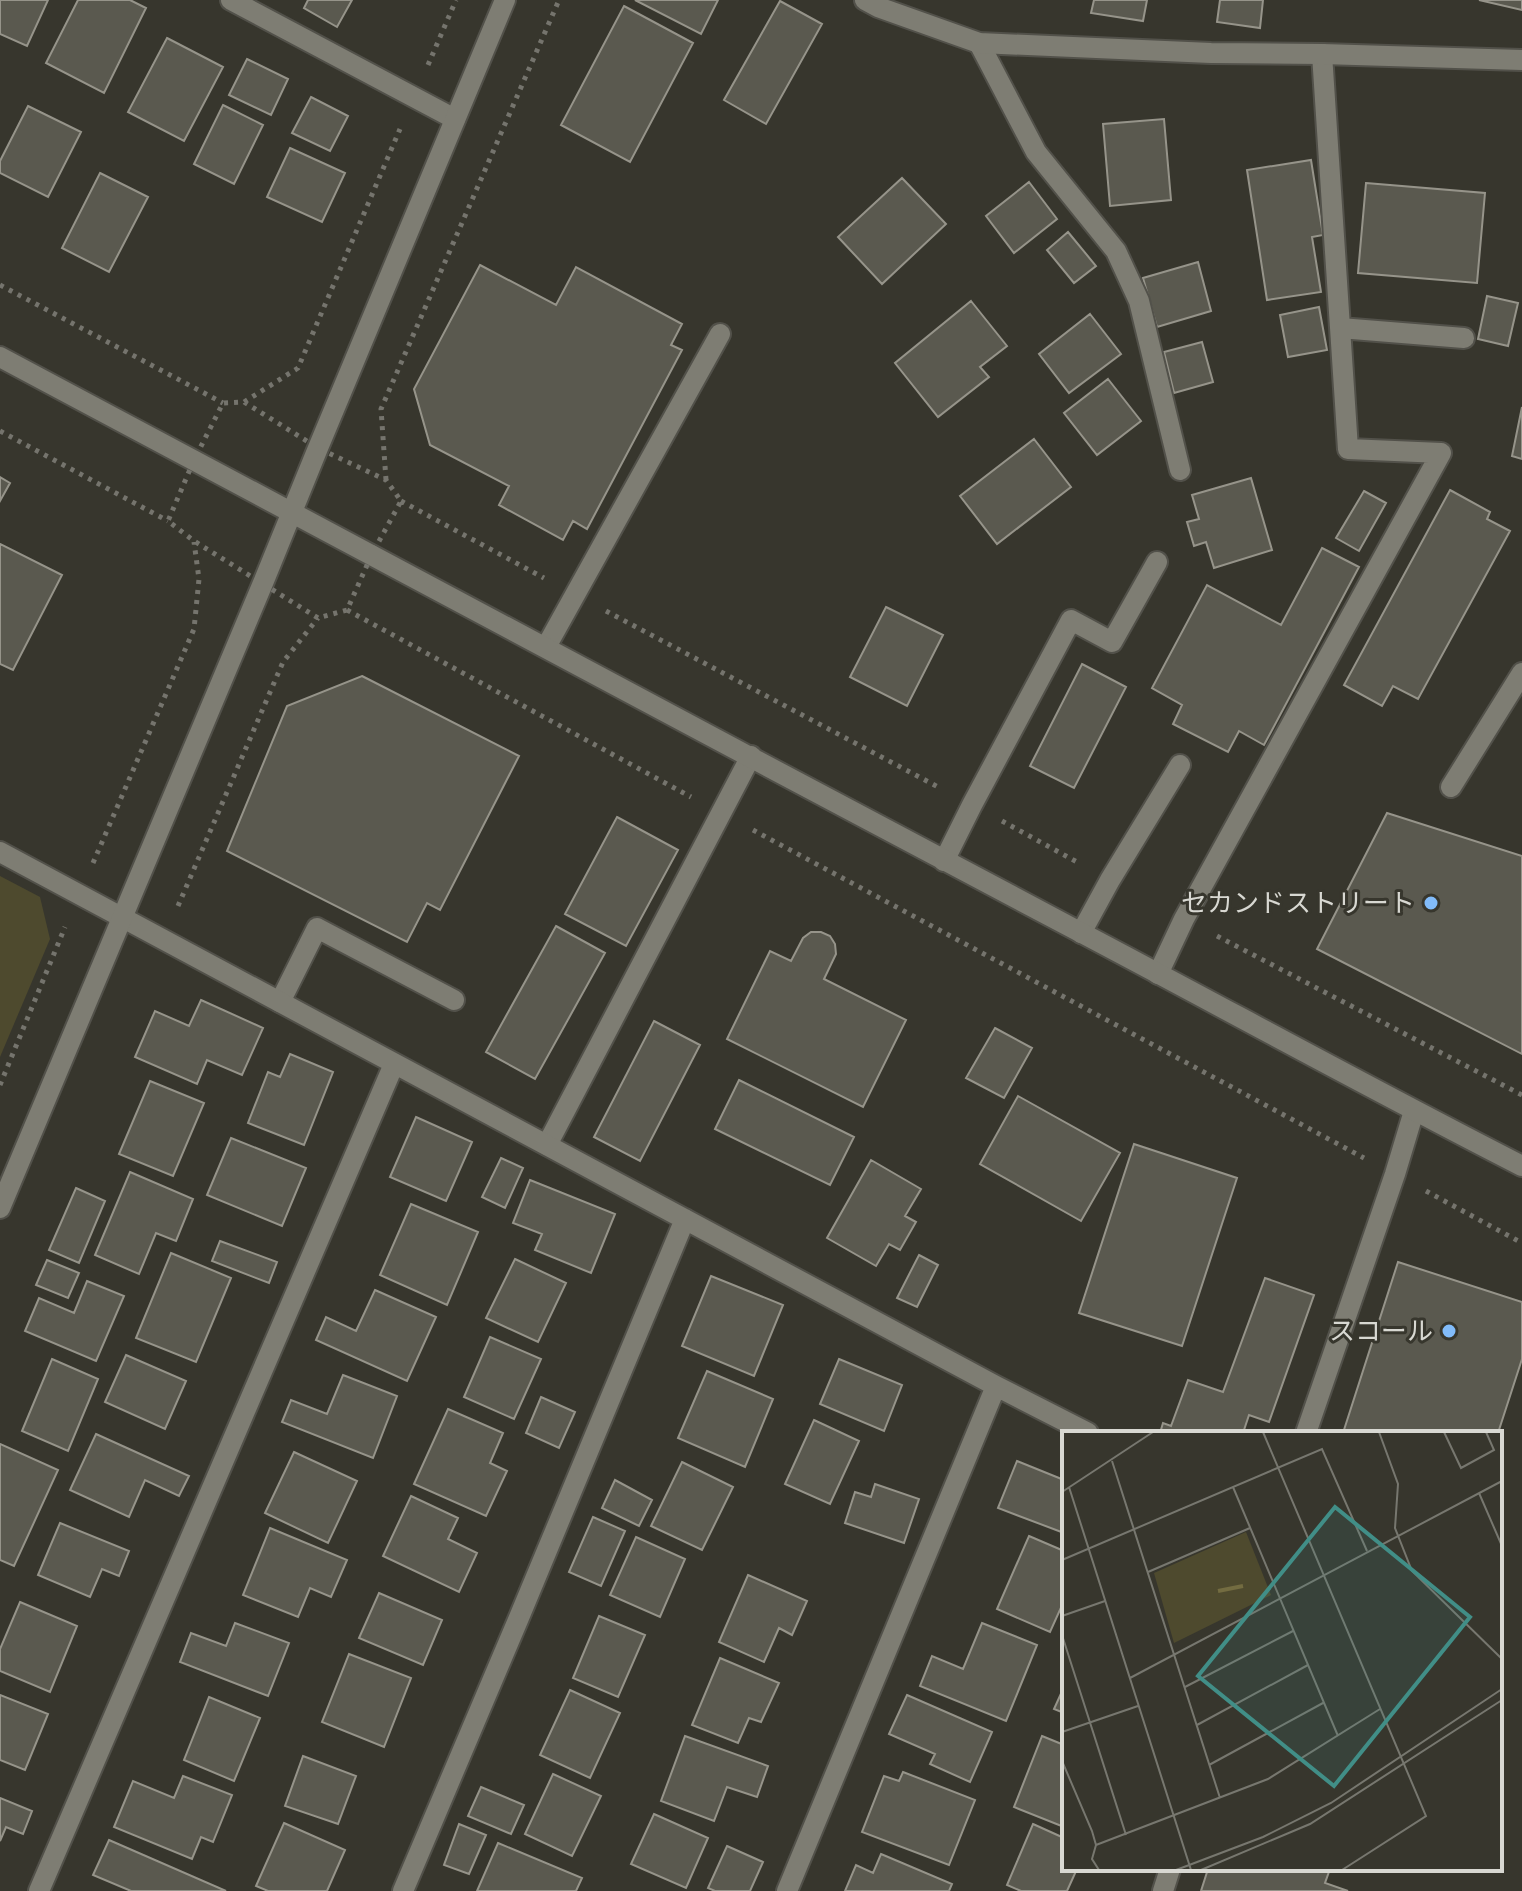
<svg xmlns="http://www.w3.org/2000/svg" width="1522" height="1891" font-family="Roboto,'Noto Sans JP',sans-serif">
  <rect width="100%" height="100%" fill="#37362d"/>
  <path fill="#4e4a2e" d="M 0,876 L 40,897 L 50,939 L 0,1057 Z"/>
  <path fill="#5a594f" stroke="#96948a" stroke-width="2" d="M 0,0 L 48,0 L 27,46 L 0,34 Z
    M 78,0 L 130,0 L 146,8 L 104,93 L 46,63 Z
    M 308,0 L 352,0 L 337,27 L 304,8 Z
    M 635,0 L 718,0 L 701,34 Z
    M 1094,0 L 1147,0 L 1143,21 L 1091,13 Z
    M 1220,0 L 1263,0 L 1260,28 L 1217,22 Z
    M 1479,0 L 1522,0 L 1522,10 Z
    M 780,1 L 822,24 L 766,124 L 724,100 Z
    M 624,6 L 693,43 L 630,162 L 561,125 Z
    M 167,38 L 223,67 L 184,141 L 128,112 Z
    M 247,59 L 288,79 L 271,115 L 229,95 Z
    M 311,97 L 348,116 L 330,151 L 292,133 Z
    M 223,105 L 263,125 L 234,184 L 194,164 Z
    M 28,106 L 81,132 L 48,197 L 0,173 L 0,161 Z
    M 1164,119 L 1171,200 L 1110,206 L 1103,124 Z
    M 290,148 L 345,173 L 322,222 L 267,197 Z
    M 1311,160 L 1323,235 L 1312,237 L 1321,292 L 1267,300 L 1247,170 Z
    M 100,173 L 148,197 L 109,272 L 62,248 Z
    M 902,178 L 946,224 L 882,284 L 838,237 Z
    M 1029,182 L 1057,219 L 1014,253 L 986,216 Z
    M 1366,183 L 1485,193 L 1477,283 L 1358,273 Z
    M 1068,232 L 1096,266 L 1074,283 L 1047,250 Z
    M 1198,262 L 1211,311 L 1157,327 L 1143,278 Z
    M 480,265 L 556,305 L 576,267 L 682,324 L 671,345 L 682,350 L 587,529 L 573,521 L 563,540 L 499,505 L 509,486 L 430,445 L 414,389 Z
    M 1487,296 L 1518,303 L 1508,346 L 1478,339 Z
    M 971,301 L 1007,346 L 980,367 L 989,377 L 938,417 L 895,363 Z
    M 1319,307 L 1327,350 L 1288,357 L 1280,315 Z
    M 1090,314 L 1121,354 L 1069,393 L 1039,354 Z
    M 1202,342 L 1213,382 L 1174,393 L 1164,352 Z
    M 1108,379 L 1141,421 L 1097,455 L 1064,413 Z
    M 1522,407 L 1522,459 L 1512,456 Z
    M 1034,439 L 1071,487 L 997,544 L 960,496 Z
    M 0,477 L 10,483 L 0,501 Z
    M 1251,478 L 1272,550 L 1214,568 L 1206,542 L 1194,546 L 1187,522 L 1199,519 L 1192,495 Z
    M 1450,490 L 1490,512 L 1487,519 L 1510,531 L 1418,699 L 1393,686 L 1382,706 L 1344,685 Z
    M 1364,491 L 1386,503 L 1359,551 L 1336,538 Z
    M 0,544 L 62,575 L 13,670 L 0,664 Z
    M 1322,548 L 1359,567 L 1264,745 L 1239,731 L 1228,752 L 1173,724 L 1182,705 L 1152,688 L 1207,585 L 1281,625 Z
    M 886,607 L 943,635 L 907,706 L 850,677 Z
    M 1082,664 L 1126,687 L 1074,788 L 1030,766 Z
    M 362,676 L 519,756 L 440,910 L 427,903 L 407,942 L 227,851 L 287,706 Z
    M 1387,813 L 1522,856 L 1522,1054 L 1317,949 Z
    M 617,817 L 678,850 L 626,946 L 565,914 Z
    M 556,926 L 605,953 L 535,1079 L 486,1052 Z
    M 811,932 L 821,932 L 830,936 L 835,944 L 836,954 L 824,979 L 906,1020 L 863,1107 L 727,1039 L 770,951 L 791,961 L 803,938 Z
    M 201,1000 L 263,1028 L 242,1075 L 207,1060 L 197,1084 L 135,1057 L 155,1011 L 189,1026 Z
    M 654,1021 L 700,1045 L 640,1161 L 594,1137 Z
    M 995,1028 L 1032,1048 L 1004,1098 L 966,1078 Z
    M 290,1054 L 333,1072 L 304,1145 L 248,1123 L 268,1072 L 280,1077 Z
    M 739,1080 L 854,1137 L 830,1185 L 715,1129 Z
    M 150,1081 L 204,1103 L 173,1176 L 119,1154 Z
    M 1018,1096 L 1120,1153 L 1081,1221 L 980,1164 Z
    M 416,1117 L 472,1142 L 446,1201 L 390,1177 Z
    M 231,1138 L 306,1168 L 282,1226 L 207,1195 Z
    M 1134,1144 L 1237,1178 L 1182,1346 L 1079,1313 Z
    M 501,1158 L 523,1168 L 505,1208 L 482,1197 Z
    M 871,1160 L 921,1189 L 905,1216 L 916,1222 L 900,1250 L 889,1244 L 876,1266 L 827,1238 Z
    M 130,1172 L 193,1199 L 176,1241 L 156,1233 L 139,1274 L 95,1255 Z
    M 530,1180 L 615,1214 L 591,1273 L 535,1250 L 542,1234 L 513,1223 Z
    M 76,1188 L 105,1201 L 79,1263 L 49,1250 Z
    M 411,1204 L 478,1232 L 447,1305 L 380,1275 Z
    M 220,1241 L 277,1262 L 269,1283 L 212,1261 Z
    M 171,1253 L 231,1278 L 196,1362 L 136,1338 Z
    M 919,1255 L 938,1265 L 917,1307 L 897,1298 Z
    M 515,1259 L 566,1283 L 538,1342 L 486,1318 Z
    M 47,1260 L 79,1273 L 68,1298 L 36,1285 Z
    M 1398,1262 L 1522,1302 L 1522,1359 L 1498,1433 L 1343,1433 Z
    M 711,1276 L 783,1305 L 754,1376 L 682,1346 Z
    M 1265,1278 L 1314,1295 L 1269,1422 L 1249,1415 L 1243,1433 L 1160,1433 L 1163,1423 L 1171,1426 L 1188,1380 L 1223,1392 Z
    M 87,1281 L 124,1296 L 96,1361 L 25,1331 L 39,1298 L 74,1313 Z
    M 375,1290 L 436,1317 L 407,1381 L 316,1340 L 326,1317 L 356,1331 Z
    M 490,1337 L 541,1359 L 514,1419 L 464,1397 Z
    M 126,1355 L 186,1381 L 165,1429 L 105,1402 Z
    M 52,1359 L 98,1379 L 68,1451 L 22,1431 Z
    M 839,1359 L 902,1385 L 884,1431 L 820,1404 Z
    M 707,1371 L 773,1399 L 745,1467 L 678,1438 Z
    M 343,1375 L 397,1396 L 373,1458 L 282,1422 L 291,1400 L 327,1414 Z
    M 541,1397 L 575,1412 L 559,1448 L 526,1433 Z
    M 448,1409 L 503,1433 L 490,1463 L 507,1471 L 486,1516 L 414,1484 Z
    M 814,1420 L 859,1441 L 830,1504 L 785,1484 Z
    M 96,1434 L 189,1476 L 179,1496 L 145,1480 L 129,1517 L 70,1490 Z
    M 0,1444 L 58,1470 L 14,1566 L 0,1560 Z
    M 294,1452 L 357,1481 L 328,1543 L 265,1513 Z
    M 1017,1461 L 1064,1480 L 1064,1533 L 998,1508 Z
    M 682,1462 L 733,1487 L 702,1550 L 651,1526 Z
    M 615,1480 L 652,1500 L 639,1526 L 602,1508 Z
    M 875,1484 L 919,1499 L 904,1543 L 845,1523 L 855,1492 L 871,1497 Z
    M 411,1496 L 458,1518 L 448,1539 L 477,1553 L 459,1592 L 383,1556 Z
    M 593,1517 L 625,1531 L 601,1586 L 569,1572 Z
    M 60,1523 L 129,1551 L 119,1576 L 102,1569 L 90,1597 L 38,1575 Z
    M 270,1528 L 347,1560 L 331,1597 L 310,1588 L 298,1617 L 243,1595 Z
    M 1029,1536 L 1064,1551 L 1064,1601 L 1050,1632 L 997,1609 Z
    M 636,1537 L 685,1559 L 660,1617 L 610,1595 Z
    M 748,1575 L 807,1601 L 792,1635 L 779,1628 L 764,1662 L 719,1642 Z
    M 379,1593 L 442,1620 L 423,1665 L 359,1638 Z
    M 20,1602 L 77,1626 L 50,1692 L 0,1671 L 0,1649 Z
    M 599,1616 L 645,1635 L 618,1697 L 573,1678 Z
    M 235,1623 L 289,1643 L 268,1696 L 180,1662 L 191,1633 L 226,1646 Z
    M 982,1623 L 1037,1645 L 1006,1721 L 920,1686 L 932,1656 L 963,1669 Z
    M 349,1654 L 411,1678 L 384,1747 L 322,1722 Z
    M 720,1658 L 779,1683 L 761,1722 L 749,1718 L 738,1743 L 692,1725 Z
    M 1064,1687 L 1064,1713 L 1054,1709 Z
    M 570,1690 L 620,1713 L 590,1778 L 540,1755 Z
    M 0,1695 L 48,1714 L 25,1770 L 0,1760 Z
    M 907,1695 L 992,1732 L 970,1782 L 930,1764 L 935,1754 L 889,1734 Z
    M 209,1697 L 260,1718 L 234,1781 L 184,1760 Z
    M 685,1736 L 768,1766 L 757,1797 L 727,1787 L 714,1821 L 661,1801 Z
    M 1042,1736 L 1064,1745 L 1064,1827 L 1014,1807 Z
    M 303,1756 L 356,1776 L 338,1824 L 285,1806 Z
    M 903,1772 L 975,1800 L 949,1865 L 862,1832 L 884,1776 L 899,1781 Z
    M 553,1774 L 601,1796 L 572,1856 L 525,1834 Z
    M 183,1776 L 232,1795 L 213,1842 L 201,1837 L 192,1859 L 114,1827 L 133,1781 L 174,1798 Z
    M 481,1787 L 524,1805 L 511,1834 L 468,1816 Z
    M 0,1798 L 32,1811 L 23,1834 L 6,1827 L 0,1841 Z
    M 654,1814 L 708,1838 L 686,1888 L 631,1864 Z
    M 284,1823 L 345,1850 L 327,1891 L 268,1891 L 256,1886 Z
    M 459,1824 L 486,1835 L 469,1874 L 444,1865 Z
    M 1033,1824 L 1064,1838 L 1064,1869 L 1077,1869 L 1067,1891 L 1021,1891 L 1007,1885 Z
    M 109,1840 L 226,1891 L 131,1891 L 93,1875 Z
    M 498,1843 L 582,1878 L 576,1891 L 477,1891 Z
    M 727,1846 L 763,1862 L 750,1891 L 715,1891 L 708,1888 Z
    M 881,1854 L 952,1884 L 949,1891 L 845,1891 L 856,1865 L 873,1873 Z
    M 1208,1869 L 1330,1869 L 1325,1883 L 1348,1891 L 1201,1891 Z"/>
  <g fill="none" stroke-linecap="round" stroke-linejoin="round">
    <defs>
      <path id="lane" d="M 979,43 L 1036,152 L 1116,251 L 1139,301 L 1180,470
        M 1340,328 L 1464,338
        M 546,647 L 720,334
        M 1451,787 L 1522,673
        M 944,861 L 972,805 L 1071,620 L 1112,642 L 1157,562
        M 1081,933 L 1110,880 L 1180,765
        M 1158,974 L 1184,919 L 1441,453 L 1348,449 L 1322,54
        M 280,1002 L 317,928 L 454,1000
        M 547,1145 L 751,756"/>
      <path id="street" d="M 231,0 L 455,119
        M 865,0 L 878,7 L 979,43 L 1211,53 L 1322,54 L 1522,60
        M 0,852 L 996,1386 L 1088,1433
        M 1306,1433 L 1395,1174 L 1414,1111
        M 39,1891 L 394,1064
        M 403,1891 L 518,1620 L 685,1219
        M 787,1891 L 996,1386
        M 1163,1891 L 1170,1869"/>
      <path id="secondary" d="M 0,357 C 360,548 718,741 1078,931 C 1226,1009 1373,1090 1522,1166
        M 0,1208 L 263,583 L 318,448 L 505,0"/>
    </defs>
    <use href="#lane" stroke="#52514a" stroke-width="24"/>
    <use href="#street" stroke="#52514a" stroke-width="24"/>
    <use href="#secondary" stroke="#52514a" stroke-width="24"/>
    <path stroke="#75746d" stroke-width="5" stroke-dasharray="4 6" stroke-linecap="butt" d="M 428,65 L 456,0
      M 0,285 L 223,403
      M 244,402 L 318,448 L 386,480 L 401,501 L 372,554 L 347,610 L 318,618 L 194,541 L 168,521 L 194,460 L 223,403 Z
      M 244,402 L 298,368 L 400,129
      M 0,431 L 168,521
      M 386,480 L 381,409 L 559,0
      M 401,501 L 544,578
      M 347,610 L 691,797
      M 606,611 L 940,788
      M 1002,821 L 1077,862
      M 753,830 L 1364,1158
      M 93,863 L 194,629 L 199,579 L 194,542
      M 178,906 L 283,662 L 318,618
      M 1217,936 L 1522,1095
      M 0,1085 L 65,927
      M 1426,1191 L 1522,1243"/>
    <use href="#lane" stroke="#7e7d73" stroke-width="20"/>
    <use href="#street" stroke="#7e7d73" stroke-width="20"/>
    <use href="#secondary" stroke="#7e7d73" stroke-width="20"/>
  </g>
  <g fill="#82bcfa" stroke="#37362d" stroke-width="3">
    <circle cx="1431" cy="903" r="8"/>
    <circle cx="1449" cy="1331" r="8"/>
  </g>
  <g text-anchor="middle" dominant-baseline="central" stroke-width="6" stroke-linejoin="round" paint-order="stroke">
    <g font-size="26" fill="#d8d8d2" stroke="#37362d" text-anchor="end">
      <text x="1415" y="903">セカンドストリート</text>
      <text x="1433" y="1331">スコール</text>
    </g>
  </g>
  <g transform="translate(1062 1431)">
    <rect width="440" height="440" fill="#37362d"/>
    <path d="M 184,101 L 209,164 L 112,212 L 92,142 Z" fill="#4e4a2e"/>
    <path fill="none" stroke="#736c41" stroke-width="4" d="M 156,160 L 181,155"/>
    <path fill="none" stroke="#77776f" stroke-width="2" d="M 201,1 L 364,385 L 280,439M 317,1 L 336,53 L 333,97 L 350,140 L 440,228M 382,1 L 399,37 L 432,19 L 424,1M 50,30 L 158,367M 7,56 L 129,439M 171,56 L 276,305M 0,61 L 91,1M 417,62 L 440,115M 0,129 L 260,18 L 305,120M 86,141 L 188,97M 0,185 L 43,170M 0,204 L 64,404M 68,247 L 440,50M 123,256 L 231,200M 135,294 L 246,234M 0,301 L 76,275M 0,330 L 30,400 L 34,414 L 30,428 L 37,439M 147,334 L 261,272M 34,414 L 206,348 L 318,278M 114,439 L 201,406 L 269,372 L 440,258M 139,439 L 248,393 L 440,269"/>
    <path fill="#418e87" fill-opacity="0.15" stroke="#418e87" stroke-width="4" d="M 273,76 L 408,186 L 272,355 L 136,245 Z"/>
    <rect width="440" height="440" fill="none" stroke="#d8d8d2" stroke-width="4"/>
  </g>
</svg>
